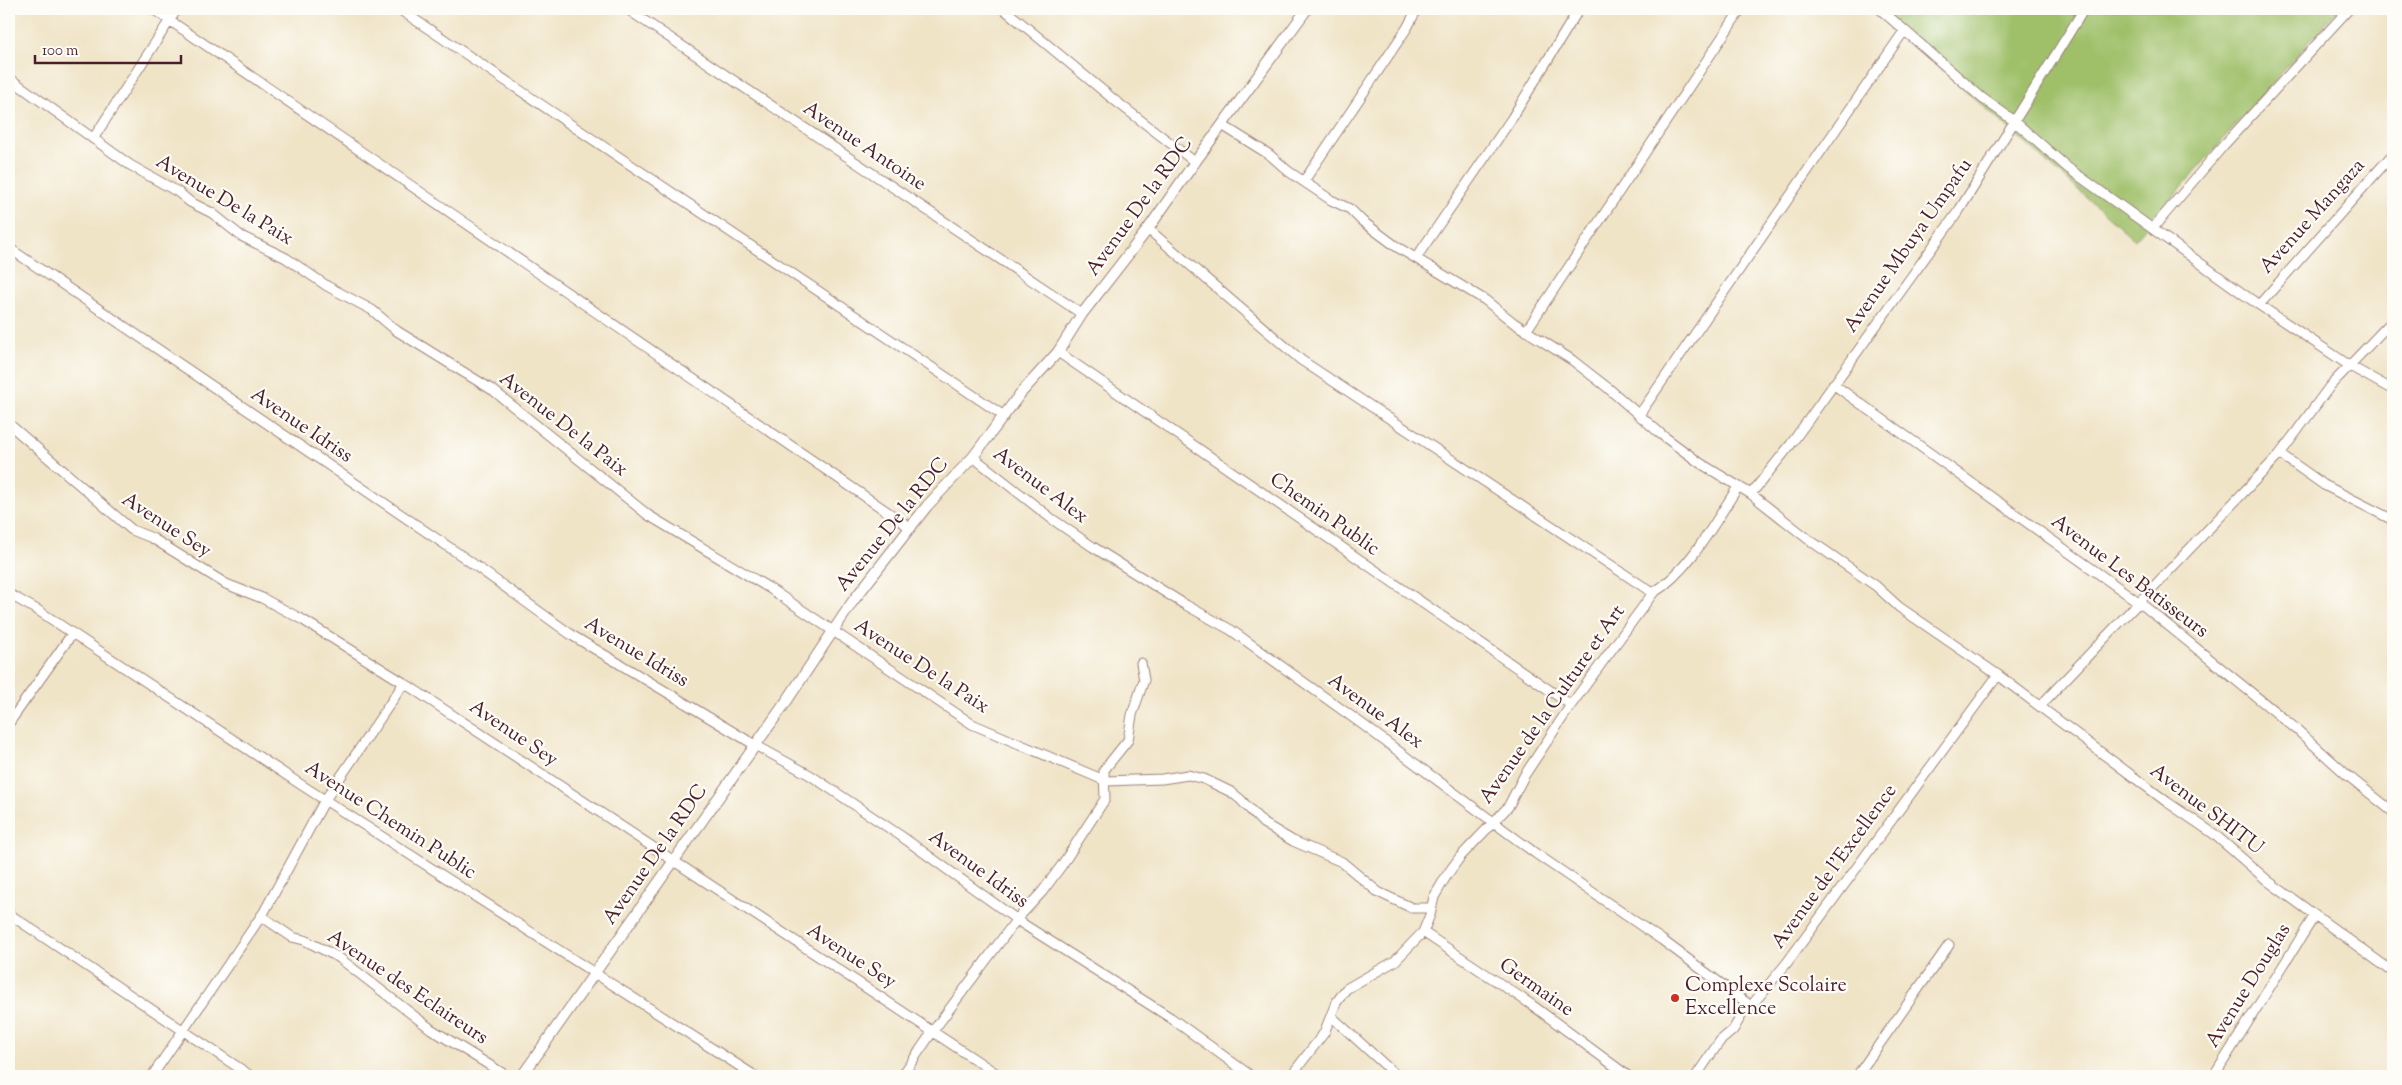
<svg xmlns="http://www.w3.org/2000/svg" width="2402" height="1085" font-family="'Sorts Mill Goudy',serif">
  <rect width="100%" height="100%" fill="#fdfcf7"/>
  <filter id="ink" filterUnits="userSpaceOnUse"><feTurbulence type="fractalNoise" baseFrequency=".02" numOctaves="2"/><feDisplacementMap in="SourceGraphic" scale="10" xChannelSelector="R" yChannelSelector="G"/><feConvolveMatrix kernelMatrix="1 2 1 2 8 2 1 2 1" color-interpolation-filters="sRGB"/></filter>
  <filter id="wash" filterUnits="userSpaceOnUse"><feTurbulence type="fractalNoise" baseFrequency=".0096" numOctaves="4" result="noise"/><feDisplacementMap in="SourceGraphic" scale="20" xChannelSelector="R" yChannelSelector="G"/><feGaussianBlur stdDeviation="1.12" result="paint"/><feColorMatrix in="noise" values="0 0 0 0 0 0 0 0 0 0 0 0 0 0 0 0 0 1.4 0 .05"/><feComposite in="paint" operator="in"/></filter>
  <g filter="url(#wash)">
    <rect width="100%" height="100%" fill="#f0e4c7"/>
    <path fill="#9fc069" stroke="#74704a" d="M 1873,9 L 2338,9 L 2135,240 Z"/>
  </g>
  <g filter="url(#ink)">
    <g fill="none" stroke-linecap="round" stroke-linejoin="round">
      <defs>
        <path id="minor" d="M 153,9 L 911,528
          M 399,9 L 1004,416
          M 627,9 L 1082,314
          M 1004,9 L 1113,99 L 1195,162
          M 1880,9 L 1982,98 L 2013,120 L 2068,168 L 2246,296 L 2350,366 L 2393,390
          M 9,78 L 130,165 L 178,192 L 190,202 L 212,213 L 241,236 L 286,258 L 327,286 L 372,310 L 397,331 L 494,391 L 648,515 L 769,588 L 972,724 L 1106,781 L 1162,779 L 1188,775 L 1204,779 L 1231,792 L 1240,799 L 1263,823 L 1293,841 L 1342,862 L 1378,892 L 1412,908 L 1430,908
          M 1222,125 L 1270,155 L 1288,171 L 1331,200 L 1350,209 L 1362,221 L 1397,247 L 1485,300 L 1514,323 L 1572,360 L 1608,388 L 1662,435 L 1700,463 L 1751,494 L 1808,539 L 1876,586 L 1899,607 L 1998,675 L 2167,802 L 2214,834 L 2268,881 L 2393,972
          M 93,139 L 177,9
          M 1304,181 L 1407,28 L 1417,9
          M 2153,228 L 2223,146 L 2349,9
          M 1148,229 L 1301,360 L 1653,593
          M 9,248 L 462,556 L 573,636 L 755,745 L 810,775 L 901,836 L 1023,924 L 1171,1018 L 1251,1076
          M 1416,258 L 1512,118 L 1579,9
          M 2259,305 L 2393,154
          M 1526,331 L 1741,9
          M 1058,352 L 1571,705
          M 1833,384 L 2144,606 L 2295,728 L 2347,775 L 2393,812
          M 1639,415 L 1904,31
          M 9,424 L 132,530 L 152,538 L 226,584 L 262,598 L 303,620 L 404,683 L 1000,1076
          M 2280,454 L 2324,485 L 2393,520
          M 973,457 L 1052,519 L 1093,547 L 1184,604 L 1231,630 L 1362,724 L 1535,853 L 1662,940 L 1751,1006
          M 1751,494 L 1791,444 L 1960,209 L 2084,9
          M 9,594 L 39,611 L 303,786 L 755,1076
          M 2040,706 L 2280,454 L 2330,386 L 2393,320
          M 9,723 L 72,634
          M 9,914 L 251,1076
          M 261,916 L 292,937 L 304,940 L 338,957 L 431,1029 L 507,1076
          M 1423,932 L 1532,1005 L 1628,1076
          M 1332,1017 L 1397,1076
          M 152,1076 L 264,912 L 325,800 L 404,683
          M 902,1076 L 933,1031 L 1017,919 L 1042,892 L 1062,865 L 1105,799 L 1104,770 L 1128,740 L 1132,715 L 1144,680 L 1141,663
          M 1291,1076 L 1324,1033 L 1336,1003 L 1346,989 L 1395,961 L 1423,932 L 1430,915 L 1434,897 L 1447,875 L 1460,857 L 1508,807 L 1524,776 L 1571,705 L 1653,593 C 1690,570 1714,523 1738,487
          M 1696,1076 L 1720,1041 L 1733,1030 L 1744,1011 L 1751,1006 L 1786,964 L 1998,675
          M 1857,1076 L 1949,945
          M 2214,1076 L 2315,915"/>
        <path id="tertiary" d="M 522,1076 L 788,699 L 853,601 L 927,506 L 973,457 L 1020,394 L 1058,352 L 1082,314 L 1148,229 L 1195,162 L 1307,9"/>
      </defs>
      <use href="#minor" stroke="#9d8279" stroke-width="11"/>
      <use href="#tertiary" stroke="#9d8279" stroke-width="12"/>
      <use href="#minor" stroke="#fff" stroke-width="9"/>
      <use href="#tertiary" stroke="#fff" stroke-width="10"/>
    </g>
  </g>
  <circle fill="#c8321e" stroke="#fdfcf7" stroke-width="2" cx="1675" cy="998" r="5"/>
  <g text-anchor="middle" dominant-baseline="central" stroke-width="4.5" stroke-linejoin="round" paint-order="stroke">
    <g font-size="20" fill="#4a1f2b" stroke="#fdfcf7">
      <text transform="translate(864 147) rotate(34)">Avenue Antoine</text>
      <text transform="translate(224 201) rotate(31)">Avenue De la Paix</text>
      <text transform="translate(1140 207) rotate(-54)">Avenue De la RDC</text>
      <text transform="translate(2313 217) rotate(-48)">Avenue Mangaza</text>
      <text transform="translate(1909 246) rotate(-55)">Avenue Mbuya Umpafu</text>
      <text transform="translate(563 425) rotate(38)">Avenue De la Paix</text>
      <text transform="translate(301 426) rotate(34)">Avenue Idriss</text>
      <text transform="translate(1040 486) rotate(37)">Avenue Alex</text>
      <text transform="translate(1324 515) rotate(35)">Chemin Public</text>
      <text transform="translate(893 525) rotate(-51)">Avenue De la RDC</text>
      <text transform="translate(166 526) rotate(33)">Avenue Sey</text>
      <text transform="translate(2129 577) rotate(37)">Avenue Les Batisseurs</text>
      <text transform="translate(636 653) rotate(31)">Avenue Idriss</text>
      <text transform="translate(921 667) rotate(33)">Avenue De la Paix</text>
      <text transform="translate(1553 705) rotate(-55)">Avenue de la Culture et Art</text>
      <text transform="translate(1375 712) rotate(36)">Avenue Alex</text>
      <text transform="translate(513 734) rotate(34)">Avenue Sey</text>
      <text transform="translate(2206 810) rotate(37)">Avenue SHITU</text>
      <text transform="translate(390 821) rotate(33)">Avenue Chemin Public</text>
      <text transform="translate(656 855) rotate(-55)">Avenue De la RDC</text>
      <text transform="translate(1835 867) rotate(-54)">Avenue de l'Excellence</text>
      <text transform="translate(978 870) rotate(36)">Avenue Idriss</text>
      <text transform="translate(851 957) rotate(33)">Avenue Sey</text>
      <text transform="translate(2249 986) rotate(-58)">Avenue Douglas</text>
      <text transform="translate(407 988) rotate(34)">Avenue des Eclaireurs</text>
      <text transform="translate(1536 988) rotate(35)">Germaine</text>
    </g>
    <g font-size="20" fill="#4a1f2b" stroke="#fdfcf7" text-anchor="start">
      <text x="1685" y="986">Complexe Scolaire<tspan x="1685" dy="23">Excellence</tspan></text>
    </g>
  </g>
  <rect width="2402" height="1085" fill="none" stroke="#fdfcf7" stroke-width="30"/>
  <path d="M35 55v8h146v-8" fill="none" stroke="#4a1f2b" stroke-width="2.5"/>
  <text x="42" y="55" font-size="15" fill="#4a1f2b" stroke="#fdfcf7" stroke-width="4" paint-order="stroke">100 m</text>
</svg>
